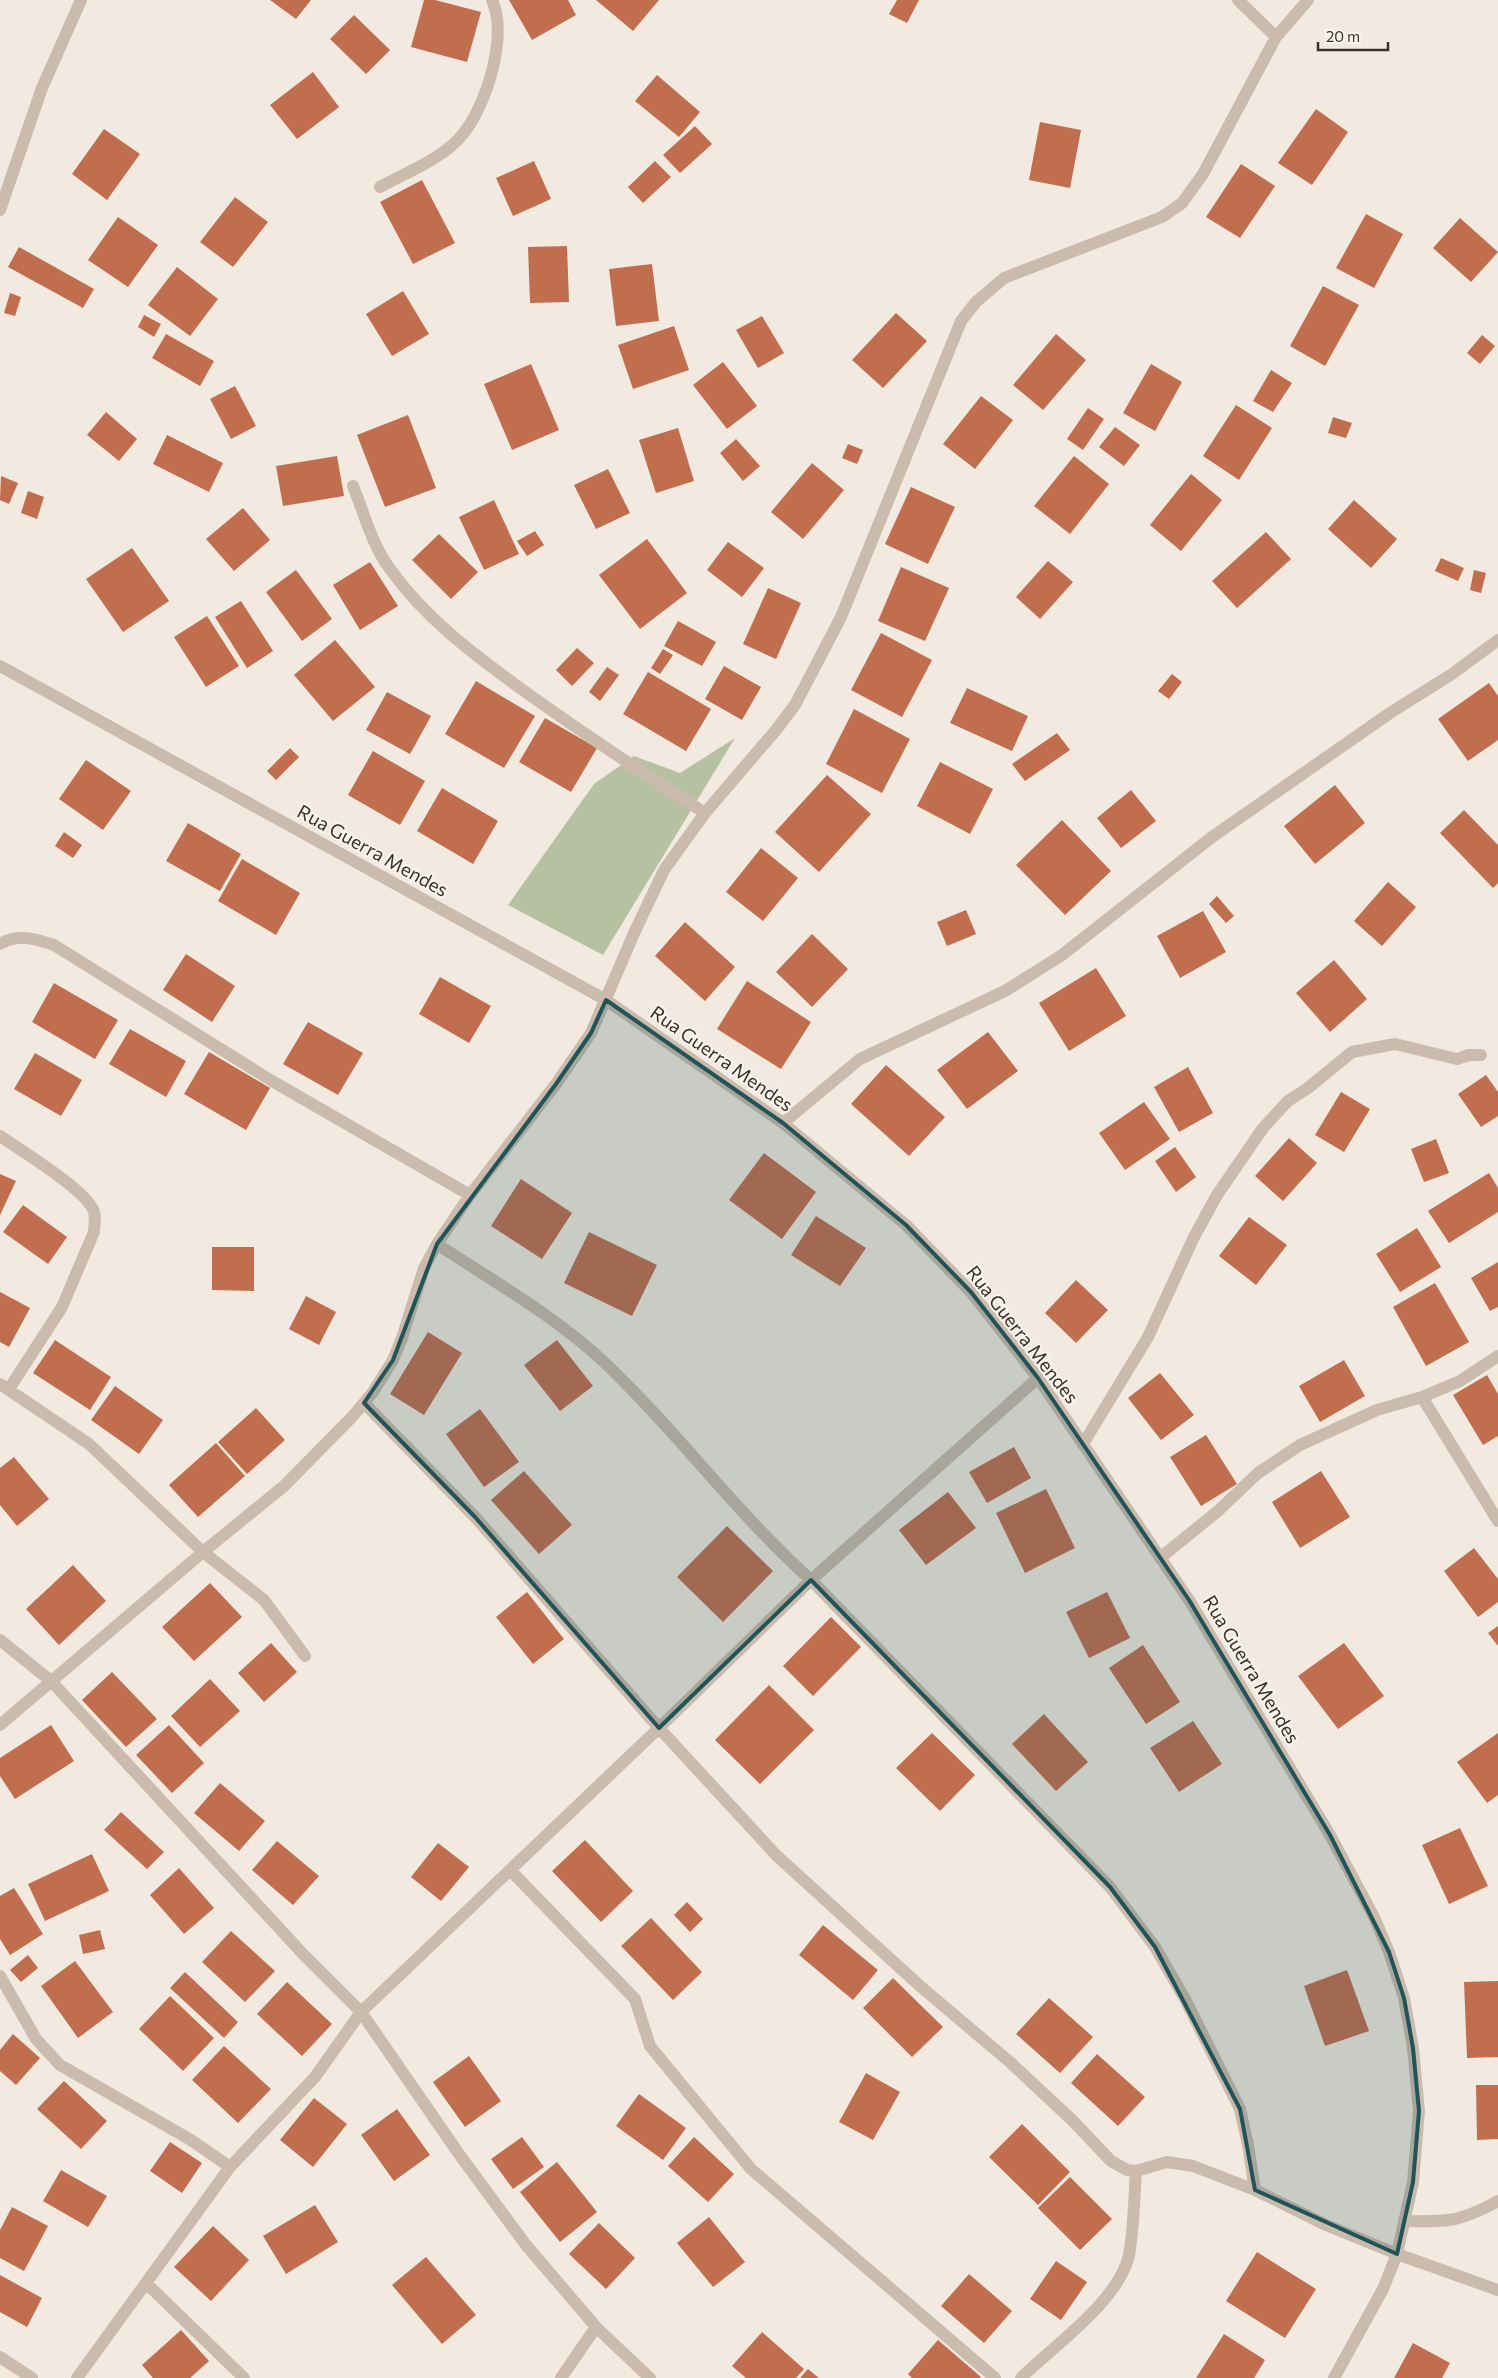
<svg xmlns="http://www.w3.org/2000/svg" width="1498" height="2378" font-family="Commissioner,sans-serif">
  <rect width="100%" height="100%" fill="#f2eae0"/>
  <path fill="#b5c1a0" d="M 735,738 L 603,955 L 508,905 L 594,784 L 634,756 L 680,773 Z"/>
  <path fill="#c16e4f" d="M 270,0 L 311,0 L 296,19 Z
    M 424,0 L 435,0 L 481,12 L 467,62 L 411,47 Z
    M 509,0 L 568,0 L 576,15 L 532,40 Z
    M 596,0 L 659,0 L 633,31 Z
    M 897,0 L 919,0 L 907,23 L 889,14 Z
    M 354,15 L 390,50 L 366,74 L 330,39 Z
    M 313,72 L 339,107 L 297,139 L 270,105 Z
    M 657,75 L 700,112 L 679,137 L 635,101 Z
    M 1316,109 L 1348,132 L 1312,185 L 1278,163 Z
    M 1040,122 L 1081,130 L 1070,188 L 1029,180 Z
    M 695,126 L 712,144 L 680,173 L 663,155 Z
    M 104,129 L 140,154 L 107,200 L 72,174 Z
    M 534,161 L 551,199 L 513,216 L 496,178 Z
    M 655,161 L 671,177 L 643,203 L 628,187 Z
    M 1241,164 L 1275,186 L 1240,238 L 1206,217 Z
    M 422,180 L 455,243 L 413,264 L 380,202 Z
    M 235,197 L 268,222 L 233,267 L 200,242 Z
    M 1366,214 L 1403,234 L 1374,288 L 1336,268 Z
    M 118,217 L 158,245 L 128,287 L 88,260 Z
    M 1460,218 L 1498,252 L 1471,282 L 1433,248 Z
    M 567,246 L 569,302 L 530,303 L 528,247 Z
    M 19,247 L 94,289 L 83,308 L 8,267 Z
    M 652,264 L 659,321 L 616,326 L 609,269 Z
    M 177,267 L 218,299 L 190,336 L 148,305 Z
    M 1323,286 L 1359,305 L 1325,366 L 1290,346 Z
    M 403,291 L 429,334 L 392,356 L 366,314 Z
    M 10,293 L 21,297 L 15,316 L 4,313 Z
    M 896,313 L 927,341 L 883,388 L 852,360 Z
    M 144,315 L 161,324 L 154,337 L 138,327 Z
    M 762,316 L 784,353 L 758,368 L 736,330 Z
    M 674,326 L 689,370 L 633,389 L 618,345 Z
    M 166,334 L 214,361 L 200,386 L 152,358 Z
    M 1056,334 L 1086,360 L 1043,410 L 1013,385 Z
    M 1482,335 L 1495,346 L 1480,364 L 1467,353 Z
    M 723,362 L 757,406 L 727,429 L 693,385 Z
    M 531,364 L 559,430 L 512,450 L 484,384 Z
    M 1151,364 L 1182,382 L 1155,431 L 1123,413 Z
    M 1271,370 L 1292,383 L 1273,412 L 1253,401 Z
    M 235,386 L 256,426 L 231,439 L 210,399 Z
    M 981,396 L 1013,420 L 975,469 L 943,444 Z
    M 1236,405 L 1272,428 L 1239,480 L 1203,456 Z
    M 1088,408 L 1104,419 L 1083,450 L 1067,439 Z
    M 106,412 L 137,439 L 119,461 L 87,435 Z
    M 408,415 L 436,488 L 385,507 L 357,435 Z
    M 1333,417 L 1352,423 L 1346,438 L 1328,433 Z
    M 1115,427 L 1140,445 L 1124,466 L 1099,447 Z
    M 678,428 L 694,481 L 656,493 L 639,440 Z
    M 167,435 L 223,463 L 209,492 L 153,464 Z
    M 736,439 L 760,466 L 743,481 L 720,453 Z
    M 848,444 L 863,450 L 857,464 L 842,458 Z
    M 337,456 L 344,496 L 283,506 L 276,466 Z
    M 1074,456 L 1109,484 L 1070,534 L 1034,506 Z
    M 812,463 L 844,490 L 803,539 L 771,512 Z
    M 608,469 L 630,513 L 596,529 L 574,485 Z
    M 1191,474 L 1222,500 L 1181,551 L 1150,525 Z
    M 1,476 L 18,483 L 9,504 L 0,500 Z
    M 911,487 L 955,507 L 928,564 L 885,544 Z
    M 28,491 L 44,497 L 37,519 L 21,513 Z
    M 494,500 L 519,554 L 484,570 L 459,517 Z
    M 1354,500 L 1397,539 L 1371,568 L 1328,529 Z
    M 243,508 L 270,540 L 234,571 L 206,539 Z
    M 535,531 L 544,545 L 527,556 L 517,541 Z
    M 1266,532 L 1291,559 L 1237,608 L 1212,581 Z
    M 439,534 L 478,572 L 451,599 L 412,560 Z
    M 647,539 L 687,593 L 640,629 L 599,575 Z
    M 728,542 L 764,568 L 742,597 L 707,570 Z
    M 132,548 L 169,601 L 123,632 L 86,579 Z
    M 1441,558 L 1464,568 L 1458,581 L 1435,571 Z
    M 1048,561 L 1073,582 L 1040,619 L 1016,597 Z
    M 370,562 L 398,606 L 360,630 L 333,585 Z
    M 901,567 L 949,588 L 925,641 L 878,621 Z
    M 296,570 L 332,619 L 302,641 L 266,592 Z
    M 1474,570 L 1486,573 L 1481,593 L 1470,590 Z
    M 768,588 L 801,603 L 776,659 L 743,644 Z
    M 241,601 L 273,651 L 247,668 L 215,617 Z
    M 207,616 L 239,666 L 206,687 L 174,637 Z
    M 678,621 L 716,642 L 702,666 L 664,646 Z
    M 881,633 L 932,660 L 902,717 L 851,690 Z
    M 335,640 L 375,687 L 333,721 L 294,675 Z
    M 577,648 L 594,663 L 572,686 L 556,670 Z
    M 663,649 L 673,655 L 660,674 L 651,668 Z
    M 724,666 L 761,687 L 742,720 L 705,699 Z
    M 607,667 L 619,675 L 600,701 L 589,692 Z
    M 648,672 L 711,709 L 686,751 L 623,714 Z
    M 1172,674 L 1182,682 L 1169,699 L 1158,691 Z
    M 476,681 L 535,716 L 504,768 L 445,734 Z
    M 1489,683 L 1498,696 L 1498,740 L 1468,761 L 1438,719 Z
    M 967,688 L 1028,716 L 1012,751 L 950,723 Z
    M 387,692 L 431,716 L 410,754 L 366,730 Z
    M 854,709 L 910,739 L 882,793 L 826,764 Z
    M 545,718 L 597,748 L 571,792 L 519,762 Z
    M 1057,733 L 1070,750 L 1025,781 L 1012,764 Z
    M 290,748 L 299,757 L 276,780 L 267,771 Z
    M 373,751 L 425,781 L 400,825 L 348,795 Z
    M 86,760 L 131,791 L 103,830 L 59,799 Z
    M 940,762 L 993,789 L 970,834 L 917,806 Z
    M 827,775 L 871,814 L 819,872 L 775,832 Z
    M 1335,785 L 1365,823 L 1315,864 L 1284,826 Z
    M 442,788 L 498,821 L 473,864 L 417,831 Z
    M 1131,790 L 1156,821 L 1121,848 L 1097,818 Z
    M 1464,810 L 1498,845 L 1498,883 L 1493,888 L 1440,833 Z
    M 1062,820 L 1111,871 L 1065,915 L 1016,865 Z
    M 188,823 L 241,854 L 220,891 L 166,861 Z
    M 64,832 L 82,845 L 73,858 L 55,846 Z
    M 761,848 L 798,878 L 763,921 L 726,892 Z
    M 242,859 L 300,893 L 276,935 L 218,901 Z
    M 1388,882 L 1416,907 L 1382,946 L 1354,921 Z
    M 1217,896 L 1234,916 L 1226,923 L 1209,904 Z
    M 966,910 L 976,934 L 947,946 L 937,922 Z
    M 1203,911 L 1226,952 L 1180,978 L 1157,936 Z
    M 685,922 L 735,967 L 705,1001 L 655,956 Z
    M 812,934 L 848,969 L 812,1007 L 776,972 Z
    M 186,954 L 235,986 L 212,1022 L 163,990 Z
    M 1334,960 L 1367,999 L 1330,1032 L 1296,993 Z
    M 1096,968 L 1126,1016 L 1069,1051 L 1039,1003 Z
    M 440,977 L 491,1006 L 469,1043 L 419,1014 Z
    M 747,981 L 811,1022 L 781,1069 L 717,1029 Z
    M 54,983 L 118,1020 L 95,1059 L 32,1022 Z
    M 308,1022 L 363,1053 L 338,1095 L 283,1064 Z
    M 130,1029 L 186,1061 L 166,1097 L 109,1064 Z
    M 988,1032 L 1018,1071 L 967,1109 L 937,1070 Z
    M 209,1052 L 270,1088 L 246,1130 L 184,1094 Z
    M 35,1053 L 82,1080 L 61,1116 L 14,1089 Z
    M 886,1065 L 945,1117 L 909,1156 L 851,1104 Z
    M 1188,1067 L 1213,1113 L 1179,1132 L 1154,1087 Z
    M 1486,1075 L 1498,1092 L 1498,1116 L 1481,1127 L 1458,1094 Z
    M 1341,1092 L 1370,1109 L 1344,1152 L 1315,1135 Z
    M 1144,1102 L 1170,1139 L 1125,1170 L 1099,1133 Z
    M 1289,1138 L 1317,1163 L 1283,1201 L 1255,1176 Z
    M 1436,1139 L 1449,1173 L 1424,1182 L 1411,1149 Z
    M 1175,1147 L 1196,1177 L 1176,1192 L 1155,1161 Z
    M 764,1153 L 816,1192 L 782,1239 L 729,1200 Z
    M 1489,1173 L 1498,1188 L 1498,1212 L 1449,1243 L 1428,1211 Z
    M 0,1174 L 16,1181 L 0,1215 Z
    M 521,1179 L 572,1213 L 542,1259 L 491,1226 Z
    M 23,1205 L 67,1237 L 48,1264 L 3,1232 Z
    M 816,1216 L 866,1248 L 840,1286 L 791,1255 Z
    M 1249,1217 L 1287,1245 L 1256,1285 L 1219,1256 Z
    M 1417,1228 L 1441,1267 L 1400,1292 L 1376,1254 Z
    M 589,1232 L 657,1265 L 632,1316 L 564,1283 Z
    M 212,1247 L 254,1247 L 254,1291 L 212,1290 Z
    M 1498,1262 L 1498,1307 L 1490,1311 L 1471,1278 Z
    M 1076,1280 L 1108,1310 L 1076,1343 L 1045,1313 Z
    M 1435,1283 L 1469,1342 L 1426,1366 L 1393,1307 Z
    M 0,1292 L 30,1308 L 9,1347 L 0,1342 Z
    M 306,1296 L 336,1312 L 319,1345 L 289,1329 Z
    M 428,1332 L 462,1353 L 424,1415 L 390,1394 Z
    M 55,1340 L 111,1377 L 90,1410 L 33,1373 Z
    M 557,1340 L 593,1386 L 560,1411 L 524,1365 Z
    M 1344,1360 L 1365,1396 L 1320,1422 L 1299,1386 Z
    M 1160,1373 L 1194,1415 L 1161,1440 L 1128,1398 Z
    M 1487,1375 L 1498,1394 L 1498,1436 L 1483,1445 L 1453,1395 Z
    M 115,1386 L 163,1420 L 139,1454 L 91,1420 Z
    M 256,1408 L 285,1440 L 247,1474 L 218,1442 Z
    M 480,1409 L 519,1462 L 484,1487 L 446,1434 Z
    M 1206,1435 L 1237,1484 L 1201,1506 L 1170,1457 Z
    M 216,1443 L 245,1476 L 198,1517 L 169,1485 Z
    M 1014,1447 L 1031,1478 L 987,1503 L 969,1472 Z
    M 14,1457 L 49,1499 L 17,1526 L 0,1505 L 0,1468 Z
    M 524,1471 L 572,1525 L 539,1554 L 491,1500 Z
    M 1321,1471 L 1350,1517 L 1300,1548 L 1272,1502 Z
    M 1046,1489 L 1075,1548 L 1025,1573 L 996,1513 Z
    M 948,1492 L 976,1528 L 926,1565 L 899,1530 Z
    M 727,1526 L 773,1571 L 723,1622 L 677,1577 Z
    M 1474,1548 L 1498,1579 L 1498,1602 L 1478,1617 L 1444,1571 Z
    M 73,1565 L 106,1601 L 59,1645 L 26,1609 Z
    M 210,1583 L 242,1617 L 194,1661 L 162,1627 Z
    M 527,1592 L 564,1639 L 533,1664 L 496,1617 Z
    M 1107,1592 L 1130,1638 L 1089,1658 L 1066,1612 Z
    M 831,1617 L 861,1647 L 813,1696 L 783,1666 Z
    M 1498,1626 L 1498,1646 L 1488,1633 Z
    M 271,1643 L 297,1672 L 264,1702 L 238,1673 Z
    M 1344,1643 L 1384,1696 L 1338,1729 L 1298,1676 Z
    M 1143,1645 L 1180,1702 L 1146,1724 L 1109,1668 Z
    M 112,1672 L 157,1719 L 126,1747 L 82,1700 Z
    M 210,1679 L 240,1711 L 200,1747 L 171,1716 Z
    M 769,1685 L 814,1730 L 760,1784 L 715,1740 Z
    M 1044,1714 L 1088,1762 L 1056,1791 L 1012,1744 Z
    M 1193,1721 L 1222,1764 L 1179,1792 L 1150,1748 Z
    M 51,1725 L 74,1761 L 15,1799 L 0,1776 L 0,1758 Z
    M 169,1725 L 204,1763 L 172,1793 L 136,1755 Z
    M 932,1733 L 975,1775 L 940,1811 L 896,1768 Z
    M 1498,1733 L 1498,1795 L 1487,1803 L 1457,1762 Z
    M 220,1783 L 265,1821 L 239,1851 L 194,1813 Z
    M 121,1812 L 164,1852 L 147,1869 L 104,1830 Z
    M 1460,1828 L 1488,1886 L 1449,1904 L 1422,1845 Z
    M 585,1840 L 633,1891 L 601,1922 L 552,1871 Z
    M 277,1841 L 319,1876 L 293,1905 L 252,1870 Z
    M 438,1843 L 469,1867 L 441,1901 L 411,1877 Z
    M 92,1854 L 109,1891 L 45,1921 L 28,1884 Z
    M 179,1868 L 214,1908 L 184,1934 L 150,1895 Z
    M 14,1888 L 43,1934 L 10,1955 L 0,1939 L 0,1896 Z
    M 687,1902 L 703,1919 L 690,1932 L 674,1915 Z
    M 651,1918 L 702,1972 L 673,2000 L 621,1946 Z
    M 823,1925 L 878,1970 L 853,2000 L 799,1955 Z
    M 100,1930 L 105,1949 L 83,1954 L 79,1935 Z
    M 231,1931 L 275,1971 L 245,2002 L 202,1962 Z
    M 28,1955 L 38,1968 L 21,1982 L 10,1970 Z
    M 75,1961 L 113,2012 L 78,2038 L 41,1986 Z
    M 1347,1970 L 1369,2031 L 1325,2046 L 1304,1986 Z
    M 185,1972 L 238,2022 L 224,2038 L 170,1988 Z
    M 893,1978 L 943,2027 L 912,2057 L 863,2008 Z
    M 1498,1981 L 1498,2057 L 1467,2058 L 1464,1982 Z
    M 287,1982 L 332,2024 L 302,2056 L 257,2014 Z
    M 170,1996 L 214,2038 L 183,2071 L 139,2029 Z
    M 1049,1998 L 1093,2037 L 1060,2073 L 1016,2034 Z
    M 13,2034 L 40,2058 L 16,2085 L 0,2071 L 0,2050 Z
    M 224,2046 L 271,2089 L 238,2123 L 192,2080 Z
    M 1097,2054 L 1145,2097 L 1118,2126 L 1071,2083 Z
    M 469,2056 L 501,2101 L 465,2127 L 433,2082 Z
    M 866,2073 L 900,2092 L 873,2140 L 839,2122 Z
    M 64,2081 L 107,2121 L 81,2149 L 37,2109 Z
    M 1476,2085 L 1498,2085 L 1498,2139 L 1477,2140 Z
    M 639,2094 L 686,2128 L 663,2160 L 616,2126 Z
    M 314,2098 L 347,2124 L 313,2167 L 280,2140 Z
    M 397,2109 L 430,2155 L 394,2181 L 361,2135 Z
    M 1022,2124 L 1070,2172 L 1038,2205 L 989,2157 Z
    M 522,2137 L 544,2167 L 513,2189 L 491,2159 Z
    M 694,2137 L 734,2174 L 708,2202 L 668,2166 Z
    M 170,2142 L 202,2163 L 182,2193 L 150,2171 Z
    M 557,2162 L 597,2212 L 560,2242 L 520,2192 Z
    M 61,2170 L 107,2196 L 88,2227 L 43,2201 Z
    M 1070,2177 L 1112,2219 L 1080,2250 L 1038,2208 Z
    M 315,2205 L 338,2242 L 286,2274 L 263,2236 Z
    M 12,2207 L 48,2226 L 24,2271 L 0,2258 L 0,2230 Z
    M 709,2217 L 745,2262 L 713,2287 L 677,2243 Z
    M 599,2223 L 635,2258 L 606,2289 L 569,2254 Z
    M 213,2226 L 249,2260 L 211,2301 L 174,2267 Z
    M 1257,2252 L 1316,2289 L 1285,2338 L 1226,2301 Z
    M 426,2257 L 476,2315 L 442,2344 L 392,2285 Z
    M 1056,2261 L 1087,2282 L 1061,2320 L 1030,2299 Z
    M 969,2274 L 1012,2311 L 984,2343 L 941,2306 Z
    M 0,2275 L 42,2298 L 27,2327 L 0,2312 Z
    M 181,2330 L 209,2361 L 190,2378 L 153,2378 L 142,2365 Z
    M 762,2332 L 804,2369 L 796,2378 L 746,2378 L 732,2366 Z
    M 1224,2334 L 1265,2360 L 1254,2378 L 1196,2378 Z
    M 938,2340 L 981,2377 L 980,2378 L 912,2378 L 908,2374 Z
    M 1413,2343 L 1450,2363 L 1442,2378 L 1394,2378 Z
    M 808,2369 L 819,2378 L 800,2378 Z"/>
  <g fill="none" stroke-linecap="round" stroke-linejoin="round">
    <path stroke="#cabbac" stroke-width="12" d="M 1238,0 L 1276,37
      M 380,187 C 407,172 443,159 463,134 C 487,104 508,36 492,0
      M 0,210 L 42,88 L 81,0
      M 353,486 C 364,513 372,545 390,569 C 425,618 472,653 520,688 C 581,732 643,773 705,813
      M 0,944 C 17,933 36,939 54,945 L 272,1081 L 470,1195
      M 783,1123 L 860,1059 L 1005,991 L 1062,955 L 1212,837 L 1390,713 L 1452,674 L 1498,640
      M 0,1136 C 20,1150 88,1191 94,1212 C 96,1218 94,1226 94,1232 L 62,1307 L 9,1389
      M 437,1244 C 493,1281 555,1316 604,1362 C 677,1431 736,1513 811,1580 L 1110,1887 L 1155,1947 L 1185,1999 L 1240,2109 L 1248,2145 L 1255,2190
      M 0,1384 L 89,1444 L 203,1552 L 264,1600 L 305,1656
      M 1422,1397 L 1498,1521
      M 364,1403 L 475,1517 L 659,1728 L 776,1855 L 920,1986 L 1011,2063 L 1072,2120 L 1111,2161 L 1127,2170 L 1136,2171 L 1167,2162 L 1193,2166 L 1255,2190 L 1326,2225 L 1397,2254 L 1498,2290
      M 1083,1444 L 1148,1337 L 1194,1237 L 1217,1195 L 1263,1128 L 1288,1101 L 1308,1088 L 1352,1052 L 1395,1044 L 1457,1059 L 1469,1055 L 1481,1055
      M 1160,1558 L 1218,1511 L 1258,1473 L 1300,1445 L 1377,1410 L 1422,1397 L 1460,1381 L 1498,1356
      M 0,1640 L 51,1681 L 303,1954 L 361,2012 L 459,2154 L 526,2245 L 596,2327 L 650,2378
      M 0,1725 L 203,1552 L 284,1486 L 353,1416 L 373,1392 L 393,1360 L 402,1338 L 424,1268 L 437,1244 L 470,1195 L 556,1084 L 591,1033 L 635,931 L 664,870 L 705,813 L 776,730 L 795,705 L 841,617 L 961,321 L 976,302 L 1004,278 L 1162,217 L 1182,203 L 1203,174 L 1276,37 L 1308,0
      M 510,1870 L 635,1999 L 650,2046 L 751,2169 L 995,2378
      M 0,1976 L 36,2039 L 60,2065 L 191,2140 L 230,2167
      M 1406,2221 C 1448,2222 1460,2222 1498,2201
      M 146,2283 L 244,2378
      M 0,2357 L 32,2378
      M 77,2378 L 230,2167 L 315,2077 L 361,2012 L 659,1728 L 811,1580 L 1038,1378
      M 561,2378 L 596,2327
      M 1021,2378 C 1053,2346 1119,2301 1129,2255 C 1134,2228 1134,2199 1136,2171"/>
    <path stroke="#cabbac" stroke-width="12" d="M 0,666 L 606,1000 L 783,1123 L 906,1225 L 971,1292 L 1038,1378 L 1189,1600 L 1330,1835 L 1374,1917 L 1389,1952 L 1404,1998 L 1413,2048 L 1419,2111 L 1413,2182 L 1397,2254 L 1383,2289 L 1334,2378"/>
  </g>
  <path fill="#215459" fill-opacity="0.2" stroke="#215459" stroke-width="4" stroke-linejoin="round" d="M 606,1000 L 783,1123 L 906,1225 L 971,1292 L 1038,1378 L 1189,1600 L 1330,1835 L 1389,1952 L 1404,1998 L 1413,2048 L 1419,2111 L 1413,2182 L 1397,2254 L 1255,2190 L 1240,2109 L 1155,1947 L 1110,1887 L 811,1580 L 659,1728 L 475,1517 L 364,1403 L 393,1360 L 437,1244 L 556,1084 L 591,1033 Z"/>
  <g text-anchor="middle" dominant-baseline="central" stroke-width="4" stroke-linejoin="round" paint-order="stroke">
    <g font-size="19" fill="#392f2b" stroke="#faf4ed">
      <text transform="translate(373 850) rotate(29)">Rua Guerra Mendes</text>
      <text transform="translate(722 1058) rotate(35)">Rua Guerra Mendes</text>
      <text transform="translate(1023 1334) rotate(52)">Rua Guerra Mendes</text>
      <text transform="translate(1252 1669) rotate(59)">Rua Guerra Mendes</text>
    </g>
  </g>
  <path d="M1318 42v8h70v-8" fill="none" stroke="#392f2b" stroke-width="2.5"/>
  <text x="1326" y="42" font-size="15" fill="#392f2b" stroke="#faf4ed" stroke-width="4" paint-order="stroke">20 m</text>
</svg>
